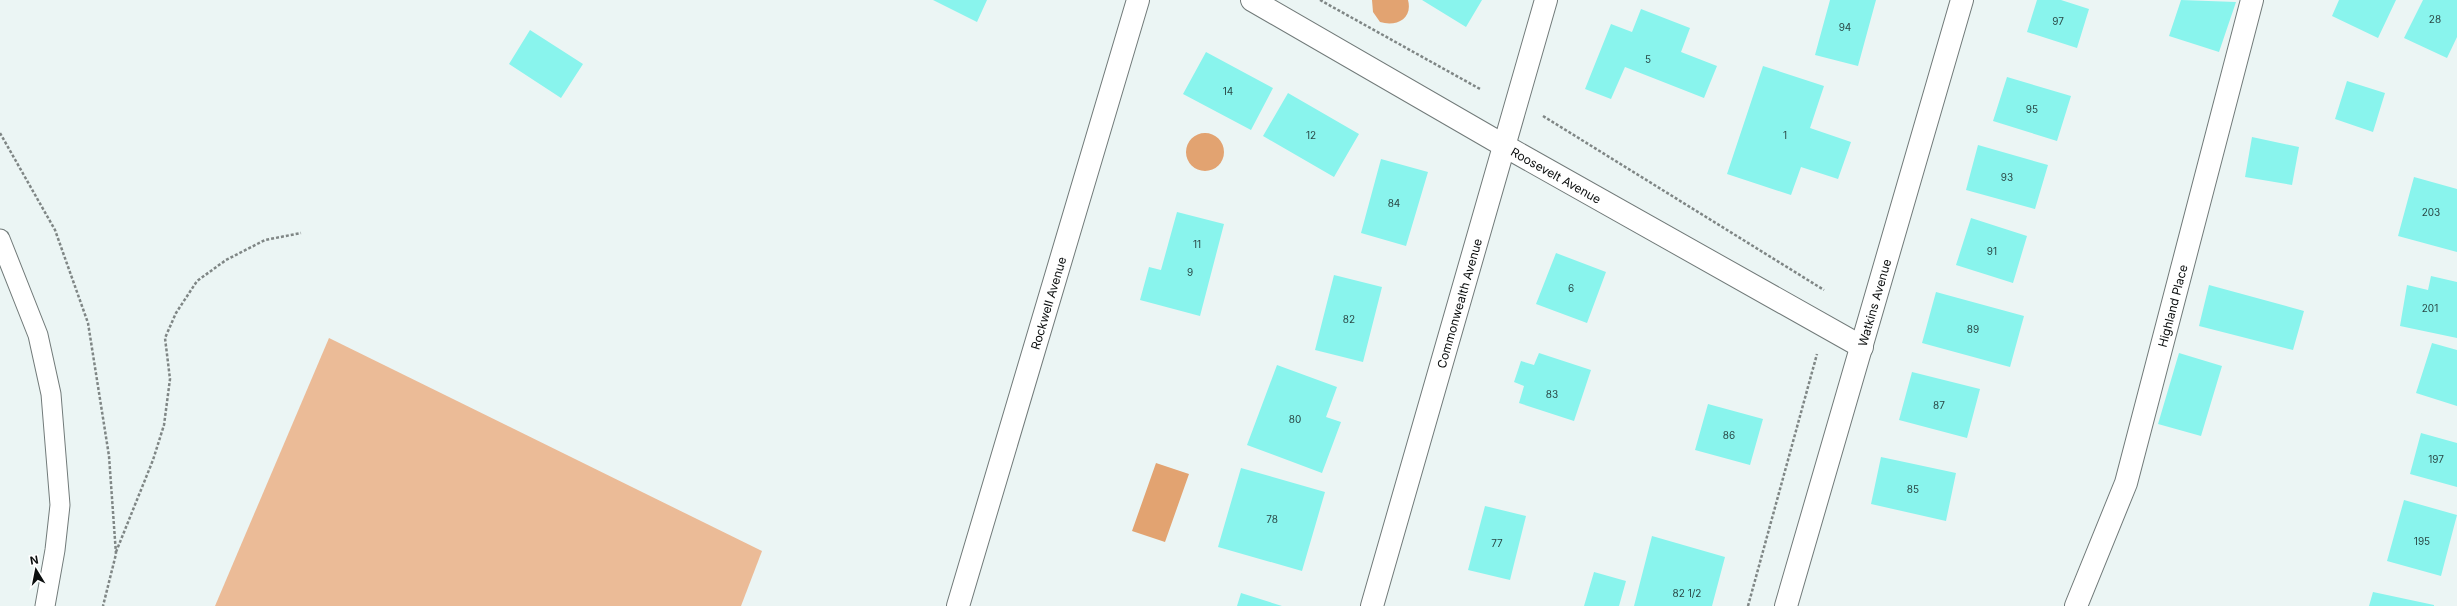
<svg xmlns="http://www.w3.org/2000/svg" width="2457" height="606" font-family="Inter,sans-serif">
  <rect width="100%" height="100%" fill="#ebf5f4"/>
  <path fill="#ebbb97" d="M 329,338 L 762,551 L 741,606 L 215,606 Z"/>
  <path fill="#e2a371" d="M 1372,0 L 1408,0 C 1413,19 1396,27 1380,22 L 1373,12 Z
    M1186 152a19 19 0 1 1 38 0a19 19 0 1 1-38 0Z
    M 1156,463 L 1189,474 L 1165,542 L 1132,531 Z"/>
  <path fill="#89f4ed" d="M 933,0 L 987,0 L 977,22 Z
    M 1422,0 L 1482,0 L 1466,27 Z
    M 1830,0 L 1876,0 L 1858,66 L 1815,55 Z
    M 2037,0 L 2061,0 L 2089,9 L 2077,48 L 2027,32 Z
    M 2181,0 L 2236,2 L 2219,52 L 2169,36 Z
    M 2339,0 L 2396,0 L 2378,38 L 2332,16 Z
    M 2423,0 L 2457,0 L 2457,37 L 2447,58 L 2404,38 Z
    M 1641,9 L 1690,28 L 1681,52 L 1717,66 L 1704,98 L 1625,67 L 1611,99 L 1585,89 L 1611,24 L 1632,32 Z
    M 530,30 L 583,64 L 561,98 L 509,64 Z
    M 1206,52 L 1273,88 L 1251,130 L 1183,94 Z
    M 1763,66 L 1824,86 L 1810,128 L 1851,142 L 1838,179 L 1801,167 L 1791,195 L 1727,174 Z
    M 2007,77 L 2071,96 L 2057,141 L 1993,121 Z
    M 2347,81 L 2385,93 L 2373,132 L 2335,119 Z
    M 1288,93 L 1359,134 L 1334,177 L 1263,136 Z
    M 2252,137 L 2299,147 L 2292,185 L 2245,177 Z
    M 1978,145 L 2048,165 L 2035,209 L 1966,190 Z
    M 1381,159 L 1428,172 L 1406,246 L 1361,233 Z
    M 2414,177 L 2457,189 L 2457,252 L 2398,236 Z
    M 1177,212 L 1224,224 L 1200,316 L 1140,300 L 1149,267 L 1161,270 Z
    M 1971,218 L 2027,236 L 2013,283 L 1956,265 Z
    M 1556,253 L 1606,272 L 1587,323 L 1536,304 Z
    M 1334,275 L 1382,287 L 1363,362 L 1315,350 Z
    M 2431,276 L 2457,282 L 2457,338 L 2400,326 L 2407,285 L 2428,290 Z
    M 2209,285 L 2304,311 L 2293,350 L 2199,326 Z
    M 1936,292 L 2024,316 L 2010,367 L 1922,343 Z
    M 2432,343 L 2457,350 L 2457,406 L 2416,393 Z
    M 1539,353 L 1591,370 L 1574,421 L 1519,403 L 1524,386 L 1514,382 L 1521,361 L 1534,365 Z
    M 2179,353 L 2222,366 L 2201,436 L 2158,424 Z
    M 1277,365 L 1337,387 L 1326,417 L 1341,422 L 1322,473 L 1247,445 Z
    M 1912,372 L 1980,389 L 1967,438 L 1899,420 Z
    M 1708,404 L 1763,419 L 1750,465 L 1695,450 Z
    M 2421,433 L 2457,443 L 2457,487 L 2410,474 Z
    M 1881,457 L 1956,473 L 1946,521 L 1871,504 Z
    M 1241,468 L 1325,492 L 1302,571 L 1218,547 Z
    M 2404,500 L 2457,515 L 2441,576 L 2387,561 Z
    M 1485,506 L 1526,516 L 1510,580 L 1468,570 Z
    M 1652,536 L 1725,557 L 1712,606 L 1634,606 Z
    M 1594,572 L 1626,581 L 1619,606 L 1584,606 Z
    M 2373,592 L 2434,605 L 2434,606 L 2369,606 Z
    M 1241,593 L 1282,606 L 1237,606 Z"/>
  <g fill="none" stroke-linecap="round" stroke-linejoin="round">
    <defs>
      <path id="service" d="M 0,239 L 38,335 L 51,394 L 60,505 L 55,550 L 45,606"/>
      <g id="minor">
        <path id="s1" d="M 1252,0 L 1503,145 L 1862,347"/>
        <path id="s2" d="M 958,606 L 1138,0"/>
        <path id="s3" d="M 1372,606 L 1546,0"/>
        <path id="s4" d="M 1786,606 L 1962,0"/>
        <path id="s5" d="M 2076,606 L 2126,483 L 2252,0"/>
      </g>
    </defs>
    <use href="#service" stroke="#717a79" stroke-width="21"/>
    <use href="#minor" stroke="#717a79" stroke-width="24"/>
    <path stroke="#7f8685" stroke-width="2.5" stroke-dasharray="3 2" stroke-linecap="butt" d="M 1320,0 L 1480,89
      M 1543,116 L 1824,290
      M 0,133 L 55,230 L 88,323 L 109,456 L 116,554 L 103,606
      M 116,552 L 153,460 L 164,425 L 170,379 L 165,338 L 176,313 L 197,281 L 226,260 L 265,240 L 301,233
      M 1748,606 L 1817,354"/>
    <use href="#service" stroke="#fff" stroke-width="19"/>
    <use href="#minor" stroke="#fff" stroke-width="22"/>
  </g>
  <g text-anchor="middle" dominant-baseline="central" stroke-width="3.5" stroke-linejoin="round" paint-order="stroke">
    <g font-size="10" fill="#2a4846">
      <text x="2435" y="19">28</text>
      <text x="2058" y="21">97</text>
      <text x="1845" y="27">94</text>
      <text x="1648" y="59">5</text>
      <text x="1228" y="91">14</text>
      <text x="2032" y="109">95</text>
      <text x="1311" y="135">12</text>
      <text x="1785" y="135">1</text>
      <text x="2007" y="177">93</text>
      <text x="1394" y="203">84</text>
      <text x="2431" y="212">203</text>
      <text x="1197" y="244">11</text>
      <text x="1992" y="251">91</text>
      <text x="1190" y="272">9</text>
      <text x="1571" y="288">6</text>
      <text x="2430" y="308">201</text>
      <text x="1349" y="319">82</text>
      <text x="1973" y="329">89</text>
      <text x="1552" y="394">83</text>
      <text x="1939" y="405">87</text>
      <text x="1295" y="419">80</text>
      <text x="1729" y="435">86</text>
      <text x="2436" y="459">197</text>
      <text x="1913" y="489">85</text>
      <text x="1272" y="519">78</text>
      <text x="2422" y="541">195</text>
      <text x="1497" y="543">77</text>
      <text x="1687" y="593">82 1/2</text>
    </g>
    <g font-size="12" fill="#0b0e0e" stroke="#fff">
      <text stroke="none"><textPath href="#s1" startOffset="351">Roosevelt Avenue</textPath></text>
      <text stroke="none"><textPath href="#s2" startOffset="316">Rockwell Avenue</textPath></text>
      <text stroke="none"><textPath href="#s3" startOffset="315">Commonwealth Avenue</textPath></text>
      <text stroke="none"><textPath href="#s4" startOffset="316">Watkins Avenue</textPath></text>
      <text stroke="none"><textPath href="#s5" startOffset="316">Highland Place</textPath></text>
    </g>
  </g>
  <g transform="translate(36 570) rotate(350)" stroke="#ffffff" stroke-width="3" paint-order="stroke">
  <path d="M0-3L7 15L0 10L-7 15Z" fill="#0b0e0e"/>
  <text y="-6" font-size="11" font-weight="bold" text-anchor="middle" fill="#0b0e0e">N</text>
  </g>
</svg>
